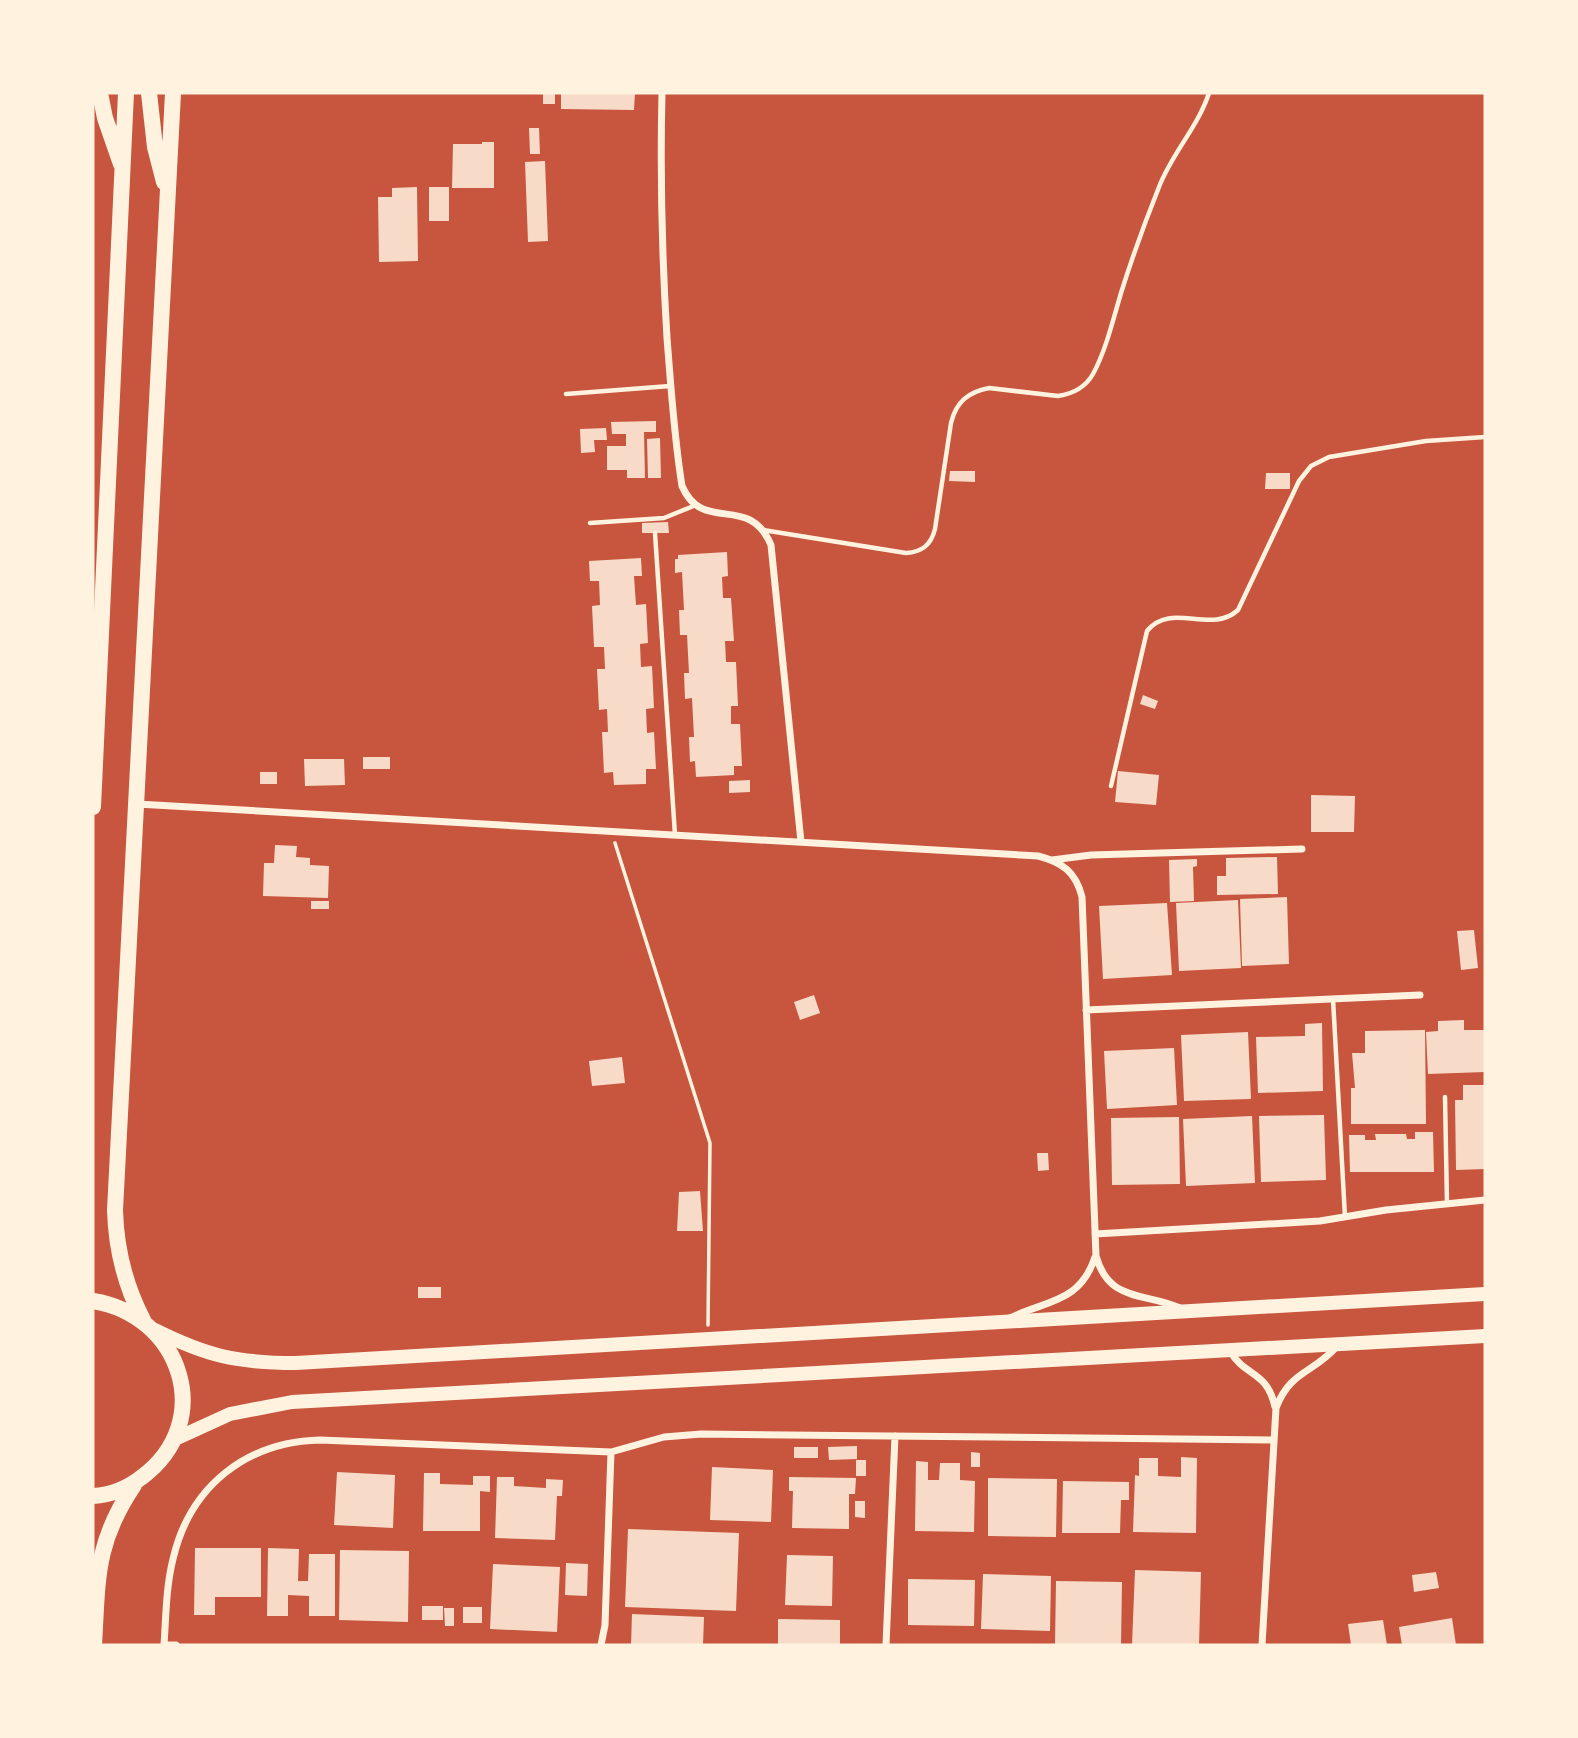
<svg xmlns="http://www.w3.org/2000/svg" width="1578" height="1738" font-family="Signika,sans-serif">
  <rect width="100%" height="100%" fill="#c8553d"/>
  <path fill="#f7dbc8" d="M 543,93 L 555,93 L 555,104 L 543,104 Z
    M 561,93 L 635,93 L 634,110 L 561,109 Z
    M 529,128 L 539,128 L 540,154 L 530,154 Z
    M 482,142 L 494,142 L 494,188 L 452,188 L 453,144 L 482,144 Z
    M 545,161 L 548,241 L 528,242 L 525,162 Z
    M 417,187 L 418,261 L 379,262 L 378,197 L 392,197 L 392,188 Z
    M 429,187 L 449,187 L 449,221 L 429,221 Z
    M 656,421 L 656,432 L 644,432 L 645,478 L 627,478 L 627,470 L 607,470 L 607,446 L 626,446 L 626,434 L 612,434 L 611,422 Z
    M 606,428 L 607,440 L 594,440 L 595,452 L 581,453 L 580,429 Z
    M 660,438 L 661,478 L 648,478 L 647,439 Z
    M 950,471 L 975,471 L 975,482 L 949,481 Z
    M 1266,473 L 1290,473 L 1290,489 L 1265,489 Z
    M 668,522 L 669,533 L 642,533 L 642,523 Z
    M 727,552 L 728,576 L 722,577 L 723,598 L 731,598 L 734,641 L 725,641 L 726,662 L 736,662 L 738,706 L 731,706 L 731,724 L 740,724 L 742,766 L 734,766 L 734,775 L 696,777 L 695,761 L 690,762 L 689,737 L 694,737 L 692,698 L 685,699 L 684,673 L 689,673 L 687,635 L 680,635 L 679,610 L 684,610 L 682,572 L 675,573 L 675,559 L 678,559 L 678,555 Z
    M 641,558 L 642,576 L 634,576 L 636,605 L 646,604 L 648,643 L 640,644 L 641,667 L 652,666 L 654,708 L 646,709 L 647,733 L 654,732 L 656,769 L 646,769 L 646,784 L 614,785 L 613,772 L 604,773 L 602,732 L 608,732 L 607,709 L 599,710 L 597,669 L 605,669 L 604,647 L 594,647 L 592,606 L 600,605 L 599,581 L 590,581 L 589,561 Z
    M 1143,695 L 1158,701 L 1155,709 L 1140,704 Z
    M 363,757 L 390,757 L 390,769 L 363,769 Z
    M 304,759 L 344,759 L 345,785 L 305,786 Z
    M 1118,771 L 1159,775 L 1156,805 L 1115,802 Z
    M 260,772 L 277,772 L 277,784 L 260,784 Z
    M 750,780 L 750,792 L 729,793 L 729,781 Z
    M 1311,795 L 1355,796 L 1354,832 L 1311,832 Z
    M 275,845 L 297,846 L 296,857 L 310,858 L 310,865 L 329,866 L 328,898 L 263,896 L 264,863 L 274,863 Z
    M 1277,857 L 1278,894 L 1217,895 L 1217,876 L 1226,876 L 1226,858 Z
    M 1197,859 L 1197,866 L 1193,867 L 1194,901 L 1170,902 L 1169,860 Z
    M 1287,897 L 1289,964 L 1242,966 L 1240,899 Z
    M 1238,900 L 1241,968 L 1179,971 L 1176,903 Z
    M 311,901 L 329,901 L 329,909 L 311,909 Z
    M 1167,903 L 1172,975 L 1103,979 L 1099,906 Z
    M 1474,930 L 1478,968 L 1461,970 L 1457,931 Z
    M 814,995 L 820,1013 L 800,1020 L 794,1002 Z
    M 1464,1020 L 1464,1030 L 1485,1030 L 1485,1072 L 1428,1074 L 1426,1032 L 1438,1031 L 1438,1021 Z
    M 1322,1023 L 1323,1091 L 1258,1093 L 1256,1037 L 1305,1036 L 1305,1024 Z
    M 1425,1030 L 1426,1124 L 1351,1124 L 1351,1088 L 1355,1088 L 1352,1053 L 1365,1053 L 1365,1031 Z
    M 1248,1032 L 1251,1099 L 1184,1101 L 1181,1035 Z
    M 1174,1048 L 1177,1105 L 1107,1109 L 1104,1051 Z
    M 622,1057 L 625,1083 L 592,1086 L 589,1061 Z
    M 1463,1085 L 1485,1085 L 1485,1169 L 1456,1170 L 1455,1100 L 1463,1100 Z
    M 1324,1115 L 1326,1180 L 1261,1182 L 1259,1116 Z
    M 1252,1116 L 1255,1183 L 1186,1186 L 1183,1119 Z
    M 1179,1117 L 1180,1184 L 1112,1185 L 1111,1118 Z
    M 1415,1132 L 1433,1132 L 1434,1172 L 1350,1172 L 1349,1135 L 1365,1135 L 1365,1140 L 1376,1140 L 1375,1134 L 1406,1134 L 1407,1139 L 1415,1139 Z
    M 1037,1153 L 1048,1153 L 1049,1170 L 1038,1171 Z
    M 700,1191 L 703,1231 L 677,1231 L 679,1192 Z
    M 418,1287 L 441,1287 L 441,1298 L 418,1298 Z
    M 857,1446 L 857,1459 L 829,1460 L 828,1447 Z
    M 794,1447 L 818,1447 L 818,1458 L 794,1458 Z
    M 971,1452 L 980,1453 L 980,1467 L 971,1467 Z
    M 1181,1457 L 1197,1458 L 1196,1533 L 1133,1532 L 1135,1475 L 1139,1476 L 1139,1458 L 1158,1458 L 1158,1476 L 1181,1477 Z
    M 856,1460 L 866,1460 L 866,1476 L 856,1476 Z
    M 916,1461 L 928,1462 L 928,1480 L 939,1480 L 940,1463 L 960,1463 L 960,1480 L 975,1481 L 974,1532 L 915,1531 Z
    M 712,1467 L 773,1470 L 771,1522 L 710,1520 Z
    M 337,1472 L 395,1475 L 393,1528 L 334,1525 Z
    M 424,1473 L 440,1473 L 440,1484 L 473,1485 L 473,1476 L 490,1476 L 490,1492 L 480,1491 L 480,1531 L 423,1531 Z
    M 497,1477 L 514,1477 L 514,1486 L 546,1488 L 546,1479 L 563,1480 L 562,1496 L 557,1496 L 555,1540 L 495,1538 Z
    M 789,1477 L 856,1478 L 855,1494 L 849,1494 L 849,1529 L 792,1528 L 793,1491 L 789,1491 Z
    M 988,1478 L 1057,1479 L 1056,1537 L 988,1536 Z
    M 1063,1481 L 1129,1482 L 1129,1500 L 1121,1500 L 1120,1533 L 1062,1533 Z
    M 855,1501 L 865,1501 L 865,1518 L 855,1517 Z
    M 628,1529 L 739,1533 L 736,1611 L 625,1607 Z
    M 195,1548 L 261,1548 L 261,1597 L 215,1597 L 215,1615 L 194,1615 Z
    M 268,1548 L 299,1549 L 298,1581 L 308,1581 L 309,1554 L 335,1554 L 335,1616 L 309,1616 L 309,1596 L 288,1595 L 288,1616 L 267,1616 Z
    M 340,1550 L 409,1551 L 408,1622 L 339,1620 Z
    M 787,1555 L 833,1556 L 832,1606 L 785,1605 Z
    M 566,1563 L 588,1564 L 587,1596 L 565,1595 Z
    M 493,1564 L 560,1567 L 557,1632 L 490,1629 Z
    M 1135,1570 L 1201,1572 L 1199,1645 L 1132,1645 Z
    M 1436,1572 L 1439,1588 L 1414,1592 L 1412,1575 Z
    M 983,1574 L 1051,1576 L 1050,1631 L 981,1629 Z
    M 908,1579 L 975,1580 L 974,1626 L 908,1625 Z
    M 1056,1581 L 1122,1582 L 1121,1645 L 1055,1645 Z
    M 422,1606 L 443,1606 L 443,1620 L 422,1620 Z
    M 463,1607 L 482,1607 L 482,1623 L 463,1623 Z
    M 444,1608 L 454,1608 L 454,1626 L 445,1626 Z
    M 632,1614 L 704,1617 L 703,1645 L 631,1645 Z
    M 1452,1618 L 1456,1645 L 1402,1645 L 1399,1627 Z
    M 778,1619 L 840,1620 L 840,1645 L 778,1645 Z
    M 1383,1620 L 1387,1645 L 1351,1645 L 1348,1624 Z"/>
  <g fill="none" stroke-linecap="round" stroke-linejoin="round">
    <path stroke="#fff3e0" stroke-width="3.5" d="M 615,843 L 710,1143 L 708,1325"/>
    <path stroke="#fff3e0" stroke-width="4.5" d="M 566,394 L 670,386
      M 590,523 L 664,518 L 696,505
      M 763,530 L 906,553 C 922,552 931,545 935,529 L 951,423 C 956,402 968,392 989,388 L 1058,396 C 1072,394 1085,388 1093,374 C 1106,350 1113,320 1121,293 C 1132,258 1145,222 1159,187 C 1172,153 1198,127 1209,93
      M 655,533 L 675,835
      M 1111,786 L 1147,631 C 1171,601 1211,635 1238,610 L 1299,481 L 1311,466 L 1329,457 L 1426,441 L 1485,437
      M 1333,999 L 1345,1217
      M 1445,1097 L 1447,1204"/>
    <path stroke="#fff3e0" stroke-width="7" d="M 662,93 C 660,175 662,256 667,338 C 671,387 674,437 682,486 C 703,535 749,492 771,545 L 801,842
      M 137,804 L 1038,856 C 1062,862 1076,872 1082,897 L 1096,1256 C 1109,1303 1145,1292 1180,1308
      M 1052,860 L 1091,855 L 1302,849
      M 1086,1010 L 1420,995
      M 1095,1234 L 1320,1221 L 1386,1210 L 1485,1200
      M 1010,1318 C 1047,1300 1080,1303 1095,1257
      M 1230,1351 C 1245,1377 1267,1370 1275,1407
      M 164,1645 C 166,1616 166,1587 173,1559 C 190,1486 246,1442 320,1440 L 611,1452 L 664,1437 L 701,1434 L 1274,1440
      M 164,1645 L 176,1645
      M 601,1645 L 605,1625 L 611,1452
      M 886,1645 L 895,1436
      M 1262,1645 L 1276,1408 C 1290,1370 1315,1373 1338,1345"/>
    <path stroke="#fff3e0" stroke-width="14" d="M 155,1330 C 207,1356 237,1363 296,1363 L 1485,1294
      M 173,1440 L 230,1414 L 292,1402 L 1485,1336"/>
    <path stroke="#fff3e0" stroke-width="16" d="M 100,93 L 105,118 L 121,164
      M 149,93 L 155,147 L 164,182
      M 93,807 L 126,93
      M 93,1301 C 181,1315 217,1421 142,1477 C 128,1488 110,1495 93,1496
      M 143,1320 C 125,1285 116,1250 115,1210 L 173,93
      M 94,1645 C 98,1578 95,1543 134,1485"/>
  </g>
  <rect width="1578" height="1738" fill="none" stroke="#fff3e0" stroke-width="189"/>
</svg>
